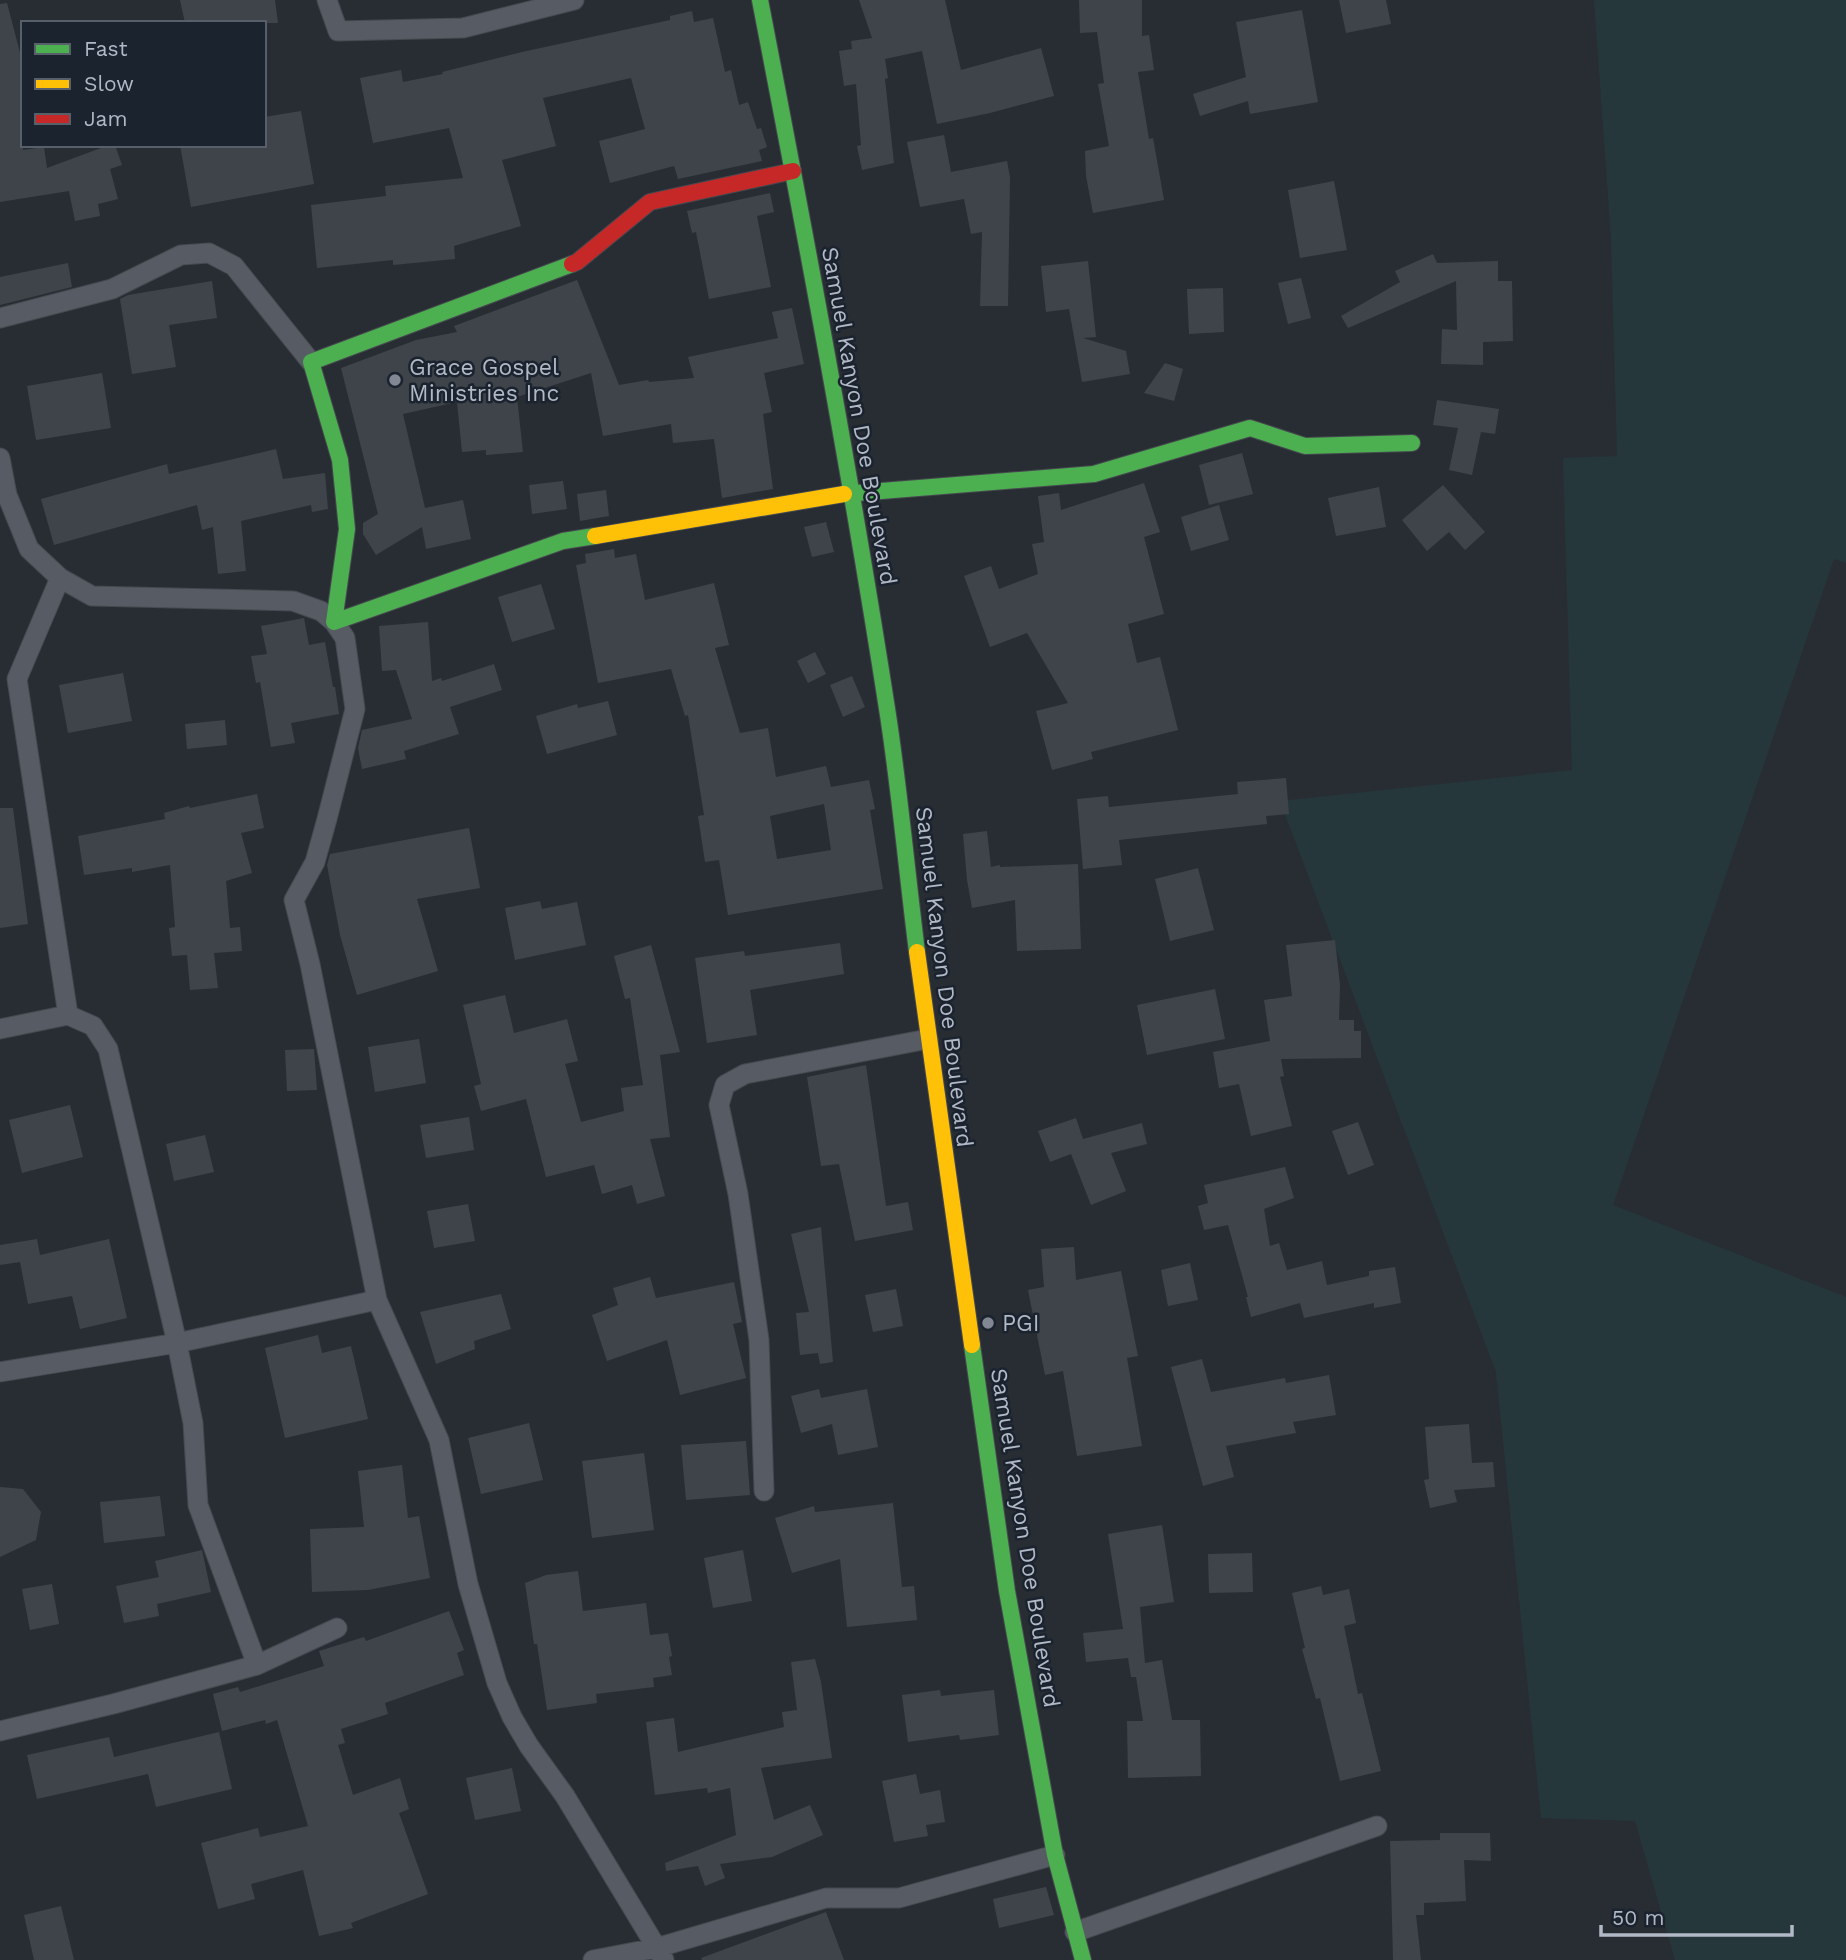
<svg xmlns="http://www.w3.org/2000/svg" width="1846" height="1960" font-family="'Work Sans',sans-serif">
  <rect width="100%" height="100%" fill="#282d34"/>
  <path fill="#25373a" d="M 1594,0 L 1846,0 L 1846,563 L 1834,559 L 1613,1205 L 1846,1297 L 1846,1960 L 1675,1960 L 1635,1821 L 1541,1818 L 1496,1372 L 1280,801 L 1572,770 L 1563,458 L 1617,456 L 1611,238 Z"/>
  <path fill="#3f444a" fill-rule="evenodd" d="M 180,0 L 275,0 L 278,23 L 185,23 Z
    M 859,0 L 945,0 L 961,70 L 1041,48 L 1054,96 L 990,113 L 937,124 L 922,51 L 885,59 L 888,78 L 885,79 L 894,163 L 862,170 L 857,146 L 861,145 L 856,84 L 844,86 L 839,51 L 852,49 L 851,41 L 872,38 Z
    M 1079,0 L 1142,0 L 1142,36 L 1149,35 L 1154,70 L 1138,72 L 1149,139 L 1153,138 L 1164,200 L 1093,213 L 1086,176 L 1085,151 L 1109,146 L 1098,84 L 1104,83 L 1097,32 L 1080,33 Z
    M 1339,0 L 1386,0 L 1391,24 L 1346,33 Z
    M 7,3 L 23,64 L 23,150 L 44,147 L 47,168 L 109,145 L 115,145 L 122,165 L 110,169 L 118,199 L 98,204 L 100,216 L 75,221 L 69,191 L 0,202 L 0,4 Z
    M 1302,10 L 1318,102 L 1250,114 L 1248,101 L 1200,116 L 1193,94 L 1246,77 L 1236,22 Z
    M 692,11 L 694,22 L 713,18 L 725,72 L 731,70 L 739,105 L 748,102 L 757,129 L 761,128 L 767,147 L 759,150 L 762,161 L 678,179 L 674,166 L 610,183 L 599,141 L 645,129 L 631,78 L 543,98 L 556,146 L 502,160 L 521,226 L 454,246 L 455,259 L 393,265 L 393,260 L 317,268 L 311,205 L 386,196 L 385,186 L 463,178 L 449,128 L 373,143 L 360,78 L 401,70 L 403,82 L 443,74 L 442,72 L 522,52 L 670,20 L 670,16 Z
    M 301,111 L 314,184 L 191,207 L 180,145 L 264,145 L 264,117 Z
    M 944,135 L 951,172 L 1007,161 L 1010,177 L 1008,306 L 980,306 L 982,232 L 971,234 L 964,199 L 920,207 L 907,142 Z
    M 1334,181 L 1347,250 L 1300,258 L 1288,190 Z
    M 770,193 L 774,212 L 757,216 L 771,287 L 709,299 L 696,232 L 692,233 L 687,211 Z
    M 1433,254 L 1437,263 L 1498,261 L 1498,281 L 1512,281 L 1513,341 L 1483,342 L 1483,365 L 1441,364 L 1442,329 L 1457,330 L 1456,281 L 1348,328 L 1341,316 L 1400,282 L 1395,271 Z
    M 1088,261 L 1096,337 L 1083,338 L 1126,351 L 1130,374 L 1082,382 L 1069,309 L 1046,312 L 1041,266 Z
    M 68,263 L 72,287 L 0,305 L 0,277 Z
    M 1301,278 L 1311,318 L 1288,324 L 1278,283 Z
    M 577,280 L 619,385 L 648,380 L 649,382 L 694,378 L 688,357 L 778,338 L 772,312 L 792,308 L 804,364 L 764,373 L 772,412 L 763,414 L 773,489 L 722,498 L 714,439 L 673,443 L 671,424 L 603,436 L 591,373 L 517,397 L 523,452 L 486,455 L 486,450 L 462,452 L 457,402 L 403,414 L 425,508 L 463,500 L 471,539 L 426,549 L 422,527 L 376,555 L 363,534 L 363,523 L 378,514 L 341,368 L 416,340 L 457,332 L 454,326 Z
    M 212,281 L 217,318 L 169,325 L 176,367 L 132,374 L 120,299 L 128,295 Z
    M 1223,288 L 1224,332 L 1189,334 L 1187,289 Z
    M 1165,363 L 1183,369 L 1174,401 L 1144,393 Z
    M 102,373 L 111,428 L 36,440 L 27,386 Z
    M 1437,400 L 1499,409 L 1495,434 L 1481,432 L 1472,475 L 1449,470 L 1458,428 L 1433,425 Z
    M 276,449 L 283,479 L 325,473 L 328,509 L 312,512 L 311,505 L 241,521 L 246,571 L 218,574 L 213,527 L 202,530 L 197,505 L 54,545 L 41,499 L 167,464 L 169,474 Z
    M 1242,453 L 1253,494 L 1209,505 L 1199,465 Z
    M 563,481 L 567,509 L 532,514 L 529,485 Z
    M 1144,483 L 1160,532 L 1144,537 L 1164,614 L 1128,624 L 1137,663 L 1160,657 L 1178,730 L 1091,752 L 1093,759 L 1052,770 L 1036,711 L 1068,703 L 1027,633 L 990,647 L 964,576 L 991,566 L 999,589 L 1038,574 L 1032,544 L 1044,542 L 1038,496 L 1059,493 L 1061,510 Z
    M 1443,485 L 1485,532 L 1465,550 L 1449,532 L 1427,551 L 1402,520 Z
    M 1379,487 L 1386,527 L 1336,536 L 1328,498 Z
    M 606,490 L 609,516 L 580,521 L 577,494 Z
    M 1219,505 L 1229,540 L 1191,551 L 1181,517 Z
    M 826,522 L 834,552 L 812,557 L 804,527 Z
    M 614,549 L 615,558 L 636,554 L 645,600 L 714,583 L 729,645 L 715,648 L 740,733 L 768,728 L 776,777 L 826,766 L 831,787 L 869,780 L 875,809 L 870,810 L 883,889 L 728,915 L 719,860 L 705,862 L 698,816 L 704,815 L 688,715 L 685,716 L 671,669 L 598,683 L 576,565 L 586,563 L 585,554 ZM 824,804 L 831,850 L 777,859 L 770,816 Z
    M 541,584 L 555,629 L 512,642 L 498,597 Z
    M 304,618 L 309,645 L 325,642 L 333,687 L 335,687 L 339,714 L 291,723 L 295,743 L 271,747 L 260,682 L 256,683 L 251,656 L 267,654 L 261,626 Z
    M 428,622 L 432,681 L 441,678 L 442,681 L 494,664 L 502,690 L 450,707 L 459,734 L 404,751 L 406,759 L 362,769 L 358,748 L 362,730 L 412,719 L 396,670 L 382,671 L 379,626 Z
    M 815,652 L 826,674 L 808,683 L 797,661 Z
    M 123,673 L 132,721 L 68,733 L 59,685 Z
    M 852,676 L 865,707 L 843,717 L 830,685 Z
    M 608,701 L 617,735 L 547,754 L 536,716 L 577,704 L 578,708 Z
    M 225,720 L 227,745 L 187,749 L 185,724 Z
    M 1286,778 L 1289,814 L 1266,816 L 1267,824 L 1119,840 L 1122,865 L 1083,869 L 1077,799 L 1108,796 L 1109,807 L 1238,794 L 1237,782 Z
    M 257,794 L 264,828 L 241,833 L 252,873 L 226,881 L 230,928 L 240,927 L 242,951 L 214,953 L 218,988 L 190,990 L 187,955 L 172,956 L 169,928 L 175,927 L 170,865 L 132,872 L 132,868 L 84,875 L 78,836 L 165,819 L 164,813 L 189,806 L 190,808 Z
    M 0,808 L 13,808 L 28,924 L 0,928 Z
    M 469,828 L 480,888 L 417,899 L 438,971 L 357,995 L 340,935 L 327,865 L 330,854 Z
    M 987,831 L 991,867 L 1000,865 L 1000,867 L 1078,864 L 1081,949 L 1017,951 L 1015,900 L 972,908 L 967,880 L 963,834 Z
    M 1198,868 L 1214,930 L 1170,941 L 1155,879 Z
    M 540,901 L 542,909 L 577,902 L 586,945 L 515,960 L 505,908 Z
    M 1335,940 L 1340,985 L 1339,1020 L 1354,1020 L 1354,1031 L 1361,1031 L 1361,1058 L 1281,1059 L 1284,1076 L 1280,1077 L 1292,1126 L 1251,1136 L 1239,1084 L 1219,1088 L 1213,1052 L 1270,1041 L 1264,1000 L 1292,996 L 1286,945 Z
    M 840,943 L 844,974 L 750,990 L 757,1035 L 707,1043 L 695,958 L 744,951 L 745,956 Z
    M 651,945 L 680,1052 L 660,1055 L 670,1137 L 650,1139 L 665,1196 L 637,1204 L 632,1185 L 602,1194 L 594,1165 L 546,1177 L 526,1099 L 481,1111 L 474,1086 L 481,1084 L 463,1005 L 505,995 L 514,1033 L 567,1019 L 578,1061 L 565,1064 L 581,1122 L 624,1111 L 621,1088 L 643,1085 L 630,998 L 625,999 L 614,956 Z
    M 1215,989 L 1225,1039 L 1147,1055 L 1137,1005 Z
    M 419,1039 L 426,1083 L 375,1092 L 368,1047 Z
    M 314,1049 L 317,1090 L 287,1091 L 285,1050 Z
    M 866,1065 L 886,1206 L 908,1202 L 913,1230 L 855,1241 L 839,1164 L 821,1166 L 807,1077 Z
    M 70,1105 L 83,1157 L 22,1173 L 9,1120 Z
    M 469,1117 L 474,1150 L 426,1158 L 420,1125 Z
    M 1076,1118 L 1083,1139 L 1142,1123 L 1147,1144 L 1111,1153 L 1126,1191 L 1091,1205 L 1071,1154 L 1050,1162 L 1038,1131 Z
    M 1358,1122 L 1374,1165 L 1348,1175 L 1332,1131 Z
    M 205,1135 L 214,1172 L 174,1181 L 166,1144 Z
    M 1285,1167 L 1294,1198 L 1264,1209 L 1270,1246 L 1279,1243 L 1287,1270 L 1322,1261 L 1327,1285 L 1369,1276 L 1369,1271 L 1395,1267 L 1401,1303 L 1374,1308 L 1374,1303 L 1304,1318 L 1300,1303 L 1251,1317 L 1246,1297 L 1248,1297 L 1228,1225 L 1204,1230 L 1198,1206 L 1208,1203 L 1204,1185 Z
    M 468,1204 L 475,1241 L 434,1248 L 427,1211 Z
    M 821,1227 L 833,1362 L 820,1364 L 818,1353 L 800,1355 L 796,1313 L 809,1312 L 791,1234 Z
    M 37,1239 L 40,1255 L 109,1239 L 127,1318 L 80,1329 L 72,1296 L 28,1304 L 20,1262 L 0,1265 L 0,1245 Z
    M 1074,1247 L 1076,1280 L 1121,1271 L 1138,1356 L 1127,1358 L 1142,1446 L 1077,1456 L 1063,1371 L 1045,1375 L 1028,1290 L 1044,1287 L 1041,1249 Z
    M 1190,1263 L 1198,1300 L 1168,1306 L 1161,1270 Z
    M 650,1277 L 656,1298 L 734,1282 L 742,1322 L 733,1324 L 746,1378 L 680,1395 L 667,1340 L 607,1361 L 592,1315 L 618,1305 L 613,1288 Z
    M 896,1289 L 903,1326 L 873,1332 L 865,1295 Z
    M 501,1294 L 511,1329 L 474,1341 L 475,1349 L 436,1364 L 420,1312 Z
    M 318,1335 L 322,1353 L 351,1346 L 368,1419 L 285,1438 L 265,1348 Z
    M 1202,1359 L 1211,1392 L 1285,1378 L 1286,1383 L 1329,1375 L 1336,1415 L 1293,1422 L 1296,1433 L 1226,1446 L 1234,1477 L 1203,1486 L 1171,1367 Z
    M 819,1389 L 821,1398 L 867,1389 L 878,1447 L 838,1455 L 832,1424 L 801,1433 L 791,1396 Z
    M 529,1423 L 543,1480 L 481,1494 L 468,1438 Z
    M 1469,1424 L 1472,1463 L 1493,1462 L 1495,1487 L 1454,1490 L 1457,1502 L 1430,1508 L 1424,1480 L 1429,1479 L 1425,1427 Z
    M 746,1441 L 750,1495 L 686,1500 L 681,1445 Z
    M 644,1453 L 654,1530 L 592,1538 L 582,1461 Z
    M 402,1465 L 408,1518 L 419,1516 L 430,1578 L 368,1590 L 312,1592 L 310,1529 L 364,1527 L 358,1471 Z
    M 0,1487 L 23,1489 L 41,1512 L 36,1540 L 0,1557 Z
    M 160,1496 L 165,1536 L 104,1543 L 100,1502 Z
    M 893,1503 L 902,1587 L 914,1586 L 917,1620 L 847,1627 L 840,1559 L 792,1573 L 775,1518 L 814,1506 L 815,1512 Z
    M 1162,1525 L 1174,1602 L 1140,1607 L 1145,1663 L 1162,1660 L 1172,1720 L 1200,1720 L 1201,1776 L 1128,1778 L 1127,1721 L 1143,1721 L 1136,1677 L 1131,1677 L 1128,1658 L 1086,1662 L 1083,1633 L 1123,1629 L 1108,1534 Z
    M 202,1550 L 211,1592 L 157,1604 L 159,1616 L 124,1623 L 116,1586 L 159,1577 L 155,1561 Z
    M 743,1550 L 752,1601 L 713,1608 L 704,1558 Z
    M 1252,1553 L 1253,1592 L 1209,1593 L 1208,1554 Z
    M 578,1571 L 583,1611 L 646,1603 L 650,1635 L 668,1633 L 672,1656 L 669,1657 L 672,1675 L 653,1678 L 654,1687 L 596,1694 L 597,1703 L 547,1710 L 537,1644 L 534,1644 L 525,1583 L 546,1575 Z
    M 52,1584 L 59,1624 L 30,1630 L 22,1589 Z
    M 1321,1586 L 1323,1595 L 1349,1589 L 1356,1623 L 1344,1626 L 1358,1694 L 1362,1693 L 1381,1771 L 1340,1781 L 1320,1698 L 1316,1699 L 1302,1649 L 1305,1648 L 1292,1593 Z
    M 449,1611 L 464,1650 L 457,1653 L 464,1675 L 385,1703 L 388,1714 L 341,1729 L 345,1743 L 338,1745 L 353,1795 L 400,1778 L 409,1809 L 399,1813 L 428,1894 L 351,1923 L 353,1928 L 319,1936 L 303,1870 L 251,1884 L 255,1899 L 218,1909 L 201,1843 L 258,1828 L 260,1837 L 308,1826 L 277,1720 L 266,1724 L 265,1720 L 222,1731 L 213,1694 L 238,1687 L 240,1692 L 324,1666 L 319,1651 L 364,1637 L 366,1641 Z
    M 815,1659 L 821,1682 L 832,1758 L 761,1768 L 774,1820 L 810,1805 L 823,1835 L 772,1857 L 720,1864 L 725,1878 L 705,1886 L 698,1866 L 666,1871 L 665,1863 L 736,1835 L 730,1788 L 708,1793 L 707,1788 L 655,1795 L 646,1722 L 674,1718 L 678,1752 L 784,1727 L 782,1712 L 797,1710 L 791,1662 Z
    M 940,1690 L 941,1696 L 994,1690 L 999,1735 L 960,1740 L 959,1735 L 908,1742 L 902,1695 Z
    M 219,1732 L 232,1789 L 156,1807 L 148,1774 L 37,1799 L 27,1755 L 109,1737 L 114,1757 Z
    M 512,1768 L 521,1811 L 475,1820 L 466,1778 Z
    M 916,1774 L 920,1794 L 940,1790 L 945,1822 L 926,1825 L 928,1836 L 894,1842 L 882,1781 Z
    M 1440,1833 L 1490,1833 L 1491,1861 L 1464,1860 L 1466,1901 L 1424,1903 L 1424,1915 L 1416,1915 L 1421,1960 L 1393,1960 L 1390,1841 L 1440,1840 Z
    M 1046,1887 L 1054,1915 L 999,1928 L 993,1899 Z
    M 61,1906 L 74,1960 L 34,1960 L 24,1915 Z
    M 826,1912 L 844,1960 L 702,1960 L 701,1958 Z"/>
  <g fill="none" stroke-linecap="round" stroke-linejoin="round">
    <defs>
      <path id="street" d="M 327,0 L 338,31 L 463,28 L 574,0
        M 0,318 L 112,289 L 181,255 L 209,253 L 234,266 L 311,362
        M 0,458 L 7,495 L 29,549 L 60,578 L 92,596 L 293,601 L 321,611 L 334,622 L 345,638 L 355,709 L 327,819 L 315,862 L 294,900 L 310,964 L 377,1300 L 439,1440 L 468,1584 L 497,1683 L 512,1717 L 529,1746 L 565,1796 L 664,1960
        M 60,578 L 17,679 L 68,1015
        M 0,1029 L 68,1015 L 93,1026 L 108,1049 L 177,1343 L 193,1423 L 198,1505 L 257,1665 L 337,1628
        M 0,1372 L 177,1343 L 377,1300
        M 764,1491 L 759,1340 L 738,1194 L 719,1105 L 725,1085 L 745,1074 L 928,1039
        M 0,1731 L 113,1704 L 257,1665
        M 1075,1932 L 1377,1826
        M 593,1960 L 656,1948 L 826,1898 L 899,1898 L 1055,1855"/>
      <path id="fast" d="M 760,0 C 806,238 851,476 888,715 C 900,794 907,873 917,952
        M 572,264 L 311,362 L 340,460 L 347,529 L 334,622 L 563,541 L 595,536
        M 844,494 L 1094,474 L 1250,428 L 1305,446 L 1412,443
        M 972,1345 L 1007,1591 L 1055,1855 L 1083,1960"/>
      <path id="slow" d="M 595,536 L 844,494
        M 917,952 L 972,1345"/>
      <path id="jam" d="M 572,264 L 577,262 L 650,202 L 793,171"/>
    </defs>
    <use href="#street" stroke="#46494f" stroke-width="21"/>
    <use href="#fast" stroke="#46494f" stroke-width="18"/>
    <use href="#slow" stroke="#46494f" stroke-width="18"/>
    <use href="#jam" stroke="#46494f" stroke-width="18"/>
    <use href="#street" stroke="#575b63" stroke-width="19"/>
    <use href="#fast" stroke="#4caf50" stroke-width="16"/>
    <use href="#slow" stroke="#ffc107" stroke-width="16"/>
    <use href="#jam" stroke="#c62828" stroke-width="16"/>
  </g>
  <g fill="#818793" stroke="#1b232f" stroke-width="2.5">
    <circle cx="395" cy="380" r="7"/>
    <circle cx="988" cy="1323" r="7"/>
  </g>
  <g text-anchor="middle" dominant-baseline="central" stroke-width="5" stroke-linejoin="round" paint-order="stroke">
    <g font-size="23" fill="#b1b8c6" stroke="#1b232f" text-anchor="start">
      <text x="409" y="367">Grace Gospel<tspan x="409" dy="26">Ministries Inc</tspan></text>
      <text x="1002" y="1323">PGI</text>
    </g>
    <g font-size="23" fill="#b1b8c6" stroke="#1b232f">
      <text transform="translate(859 416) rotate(80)">Samuel Kanyon Doe Boulevard</text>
      <text transform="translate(944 977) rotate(83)">Samuel Kanyon Doe Boulevard</text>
      <text transform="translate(1025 1538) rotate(81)">Samuel Kanyon Doe Boulevard</text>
    </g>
  </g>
  <rect x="21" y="21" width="245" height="126" fill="#1b232f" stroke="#575f6b" stroke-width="2"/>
  <rect x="35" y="44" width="35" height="10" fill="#4caf50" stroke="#575f6b" stroke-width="2"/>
  <text x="84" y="56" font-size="21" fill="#b1b8c6">Fast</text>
  <rect x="35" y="79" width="35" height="10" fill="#ffc107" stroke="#575f6b" stroke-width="2"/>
  <text x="84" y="91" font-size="21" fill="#b1b8c6">Slow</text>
  <rect x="35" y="114" width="35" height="10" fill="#c62828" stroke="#575f6b" stroke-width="2"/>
  <text x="84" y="126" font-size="21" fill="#b1b8c6">Jam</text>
  <path d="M1601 1925v10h191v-10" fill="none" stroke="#b1b8c6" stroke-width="3.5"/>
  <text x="1612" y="1925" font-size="21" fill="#b1b8c6" stroke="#1b232f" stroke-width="5" paint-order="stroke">50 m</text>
</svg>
